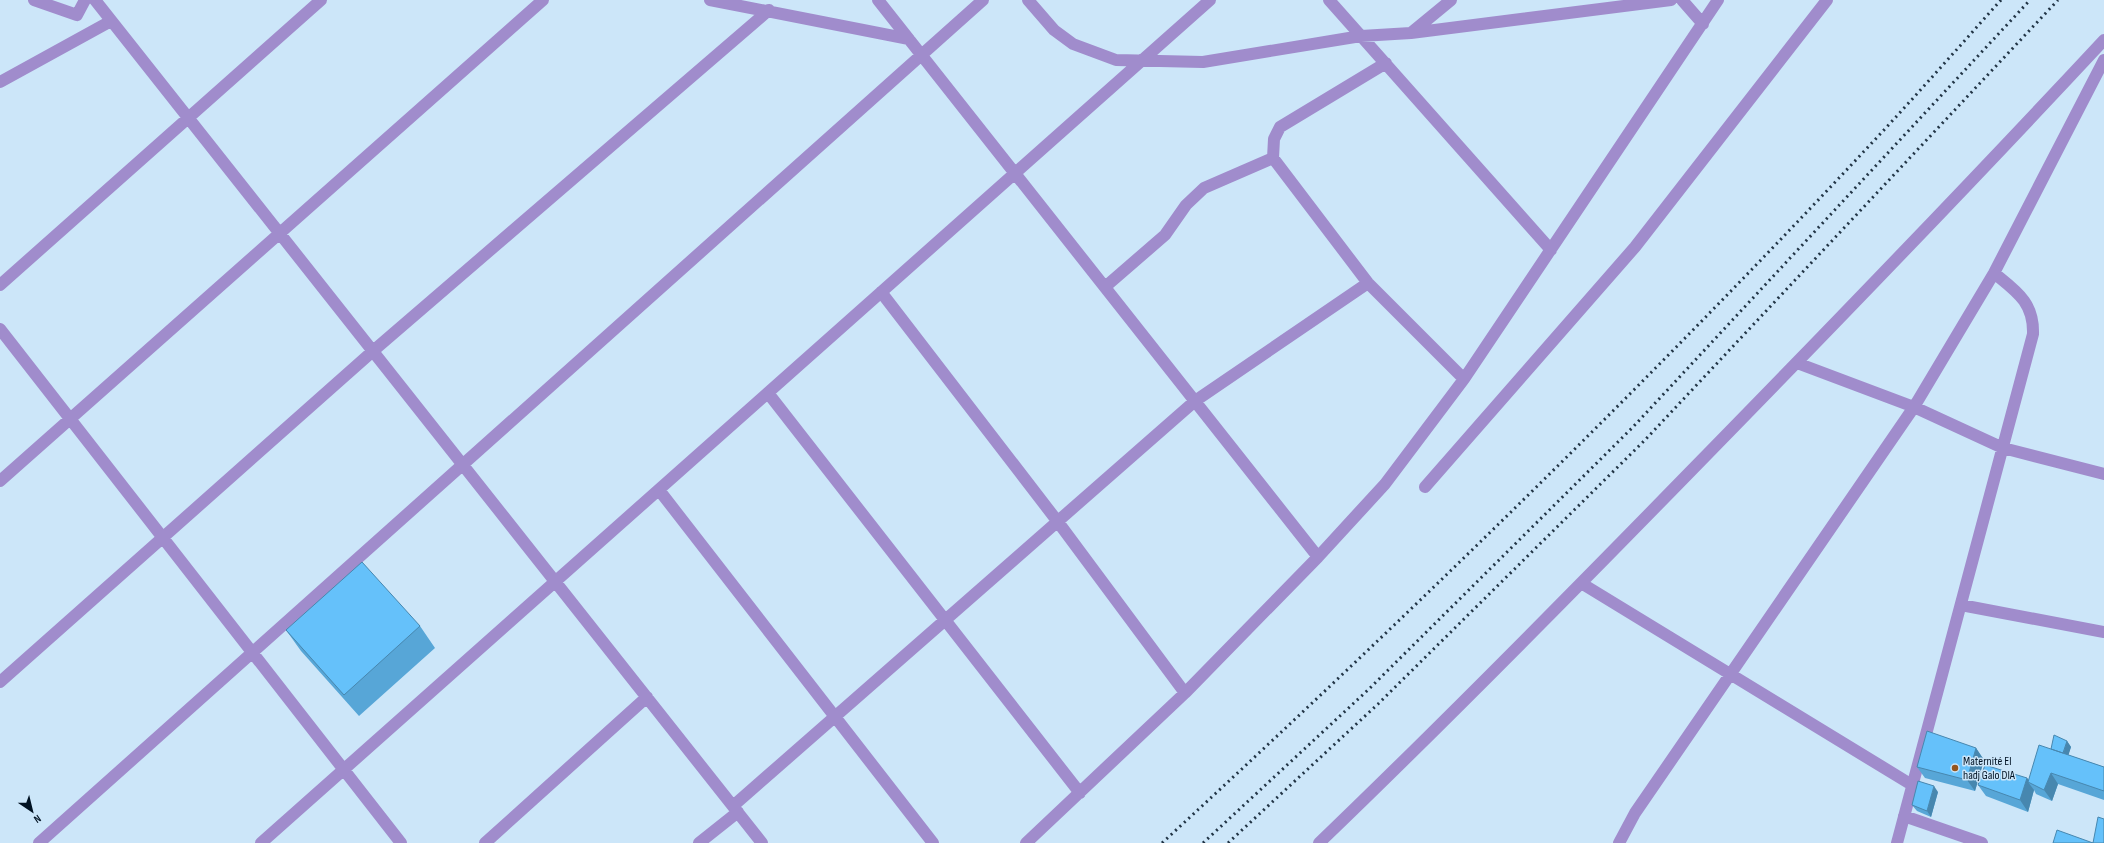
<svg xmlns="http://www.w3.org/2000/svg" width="2104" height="843" font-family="'Sofia Sans Condensed',sans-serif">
  <rect width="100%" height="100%" fill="#cce6f9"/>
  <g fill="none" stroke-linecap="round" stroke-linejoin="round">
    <path stroke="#a08ccc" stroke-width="12" d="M 34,0 L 77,15 L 85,0
      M 95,0 L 762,843
      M 710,0 L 909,39
      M 878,0 L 1318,557
      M 1028,0 L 1054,30 L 1073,44 L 1116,60 L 1203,62 L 1361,36 L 1411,33 L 1671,0
      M 1329,0 L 1551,250
      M 1682,0 L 1703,24
      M 1411,33 L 1451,0
      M 0,82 L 111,21
      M 1273,158 L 1368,283 L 1464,379
      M 0,285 L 321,0
      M 1105,287 L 1165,235 L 1186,205 L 1204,188 L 1273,158 L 1274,139 L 1280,127 L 1386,63
      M 881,292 L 1058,522 L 1185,693
      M 0,329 L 401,843
      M 1797,363 L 1914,407 L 2003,448 L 2104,474
      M 768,393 L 1080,793
      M 0,481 L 543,0
      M 1425,487 L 1635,247 L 1827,0
      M 659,490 L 933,843
      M 1581,583 L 1912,785
      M 1961,605 L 2104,632
      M 0,682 L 373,351 L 769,10
      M 733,806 L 1195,401 L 1368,283
      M 1904,816 L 1982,843
      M 39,843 L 983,0
      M 261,843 L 1210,0
      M 485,843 L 647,697
      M 699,843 L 738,812
      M 1026,843 L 1185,693 L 1318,557 L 1385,484 L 1464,379 L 1718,0
      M 1319,843 C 1444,723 1565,600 1686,476 C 1827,332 1967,187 2104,40
      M 1619,843 L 1635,813 L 1914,407 L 1994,273 L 2104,60
      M 1897,843 L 2033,334 C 2034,302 2016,291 1994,273"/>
    <path stroke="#213445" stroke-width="3" stroke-dasharray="2 4" stroke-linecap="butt" d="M 1162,843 C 1405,619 1643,388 1869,146 C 1914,98 1957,49 2001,0
      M 1203,843 L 1369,689 L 1633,427 L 2030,0
      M 1228,843 L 1378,704 L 1645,440 L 2058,0"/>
  </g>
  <path fill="#57a6d7" d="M 420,626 L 435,648 L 359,716 L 301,651 L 286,630 Z
    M 2067,741 L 2071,747 L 2068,755 L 2104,767 L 2104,800 L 2058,784 L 2052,801 L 2036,794 L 2034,790 L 2028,812 L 1986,796 L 1978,785 L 2027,778 L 2029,781 L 2051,749 Z
    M 1976,748 L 1984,760 L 1975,791 L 1925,778 L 1917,767 Z
    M 1938,792 L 1931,817 L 1917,811 L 1912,805 Z"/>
  <path fill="#4787af" d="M 2067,741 L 2071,747 L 2066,763 L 2062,758 Z
    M 1976,748 L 1984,760 L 1975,791 L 1967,780 Z
    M 2051,773 L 2058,784 L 2052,801 L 2044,790 Z
    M 2027,778 L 2031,783 L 2028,782 L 2034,790 L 2028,812 L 2020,800 Z
    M 1934,786 L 1938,792 L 1931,817 L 1927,811 Z"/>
  <path fill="#65c1fa" stroke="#4787af" d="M 362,562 L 420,626 L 344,695 L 286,630 Z
    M 1927,731 L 1976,748 L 1967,780 L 1917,767 Z
    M 2054,735 L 2067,741 L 2063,753 L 2051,749 Z
    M 2039,745 L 2104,767 L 2104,791 L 2051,773 L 2044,790 L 2028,782 Z
    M 1985,765 L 2027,778 L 2020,800 L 1978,785 Z
    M 1918,781 L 1934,786 L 1927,811 L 1912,805 Z
    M 2098,817 L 2104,819 L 2104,843 L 2053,843 L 2057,830 L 2093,843 Z"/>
  <circle fill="#94551c" stroke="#cce6f9" stroke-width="1.5" cx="1955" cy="768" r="4"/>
  <g text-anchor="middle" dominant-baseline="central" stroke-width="3" stroke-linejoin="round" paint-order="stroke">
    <g font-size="12" fill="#001222" stroke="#cce6f9" text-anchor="start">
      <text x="1963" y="761">Maternité El<tspan x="1963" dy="14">hadj Galo DIA</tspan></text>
    </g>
  </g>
  <g transform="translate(32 811) rotate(145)" stroke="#cce6f9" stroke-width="3" paint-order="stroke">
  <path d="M0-3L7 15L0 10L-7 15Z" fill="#001222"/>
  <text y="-6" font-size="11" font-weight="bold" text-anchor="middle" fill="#001222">N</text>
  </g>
</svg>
